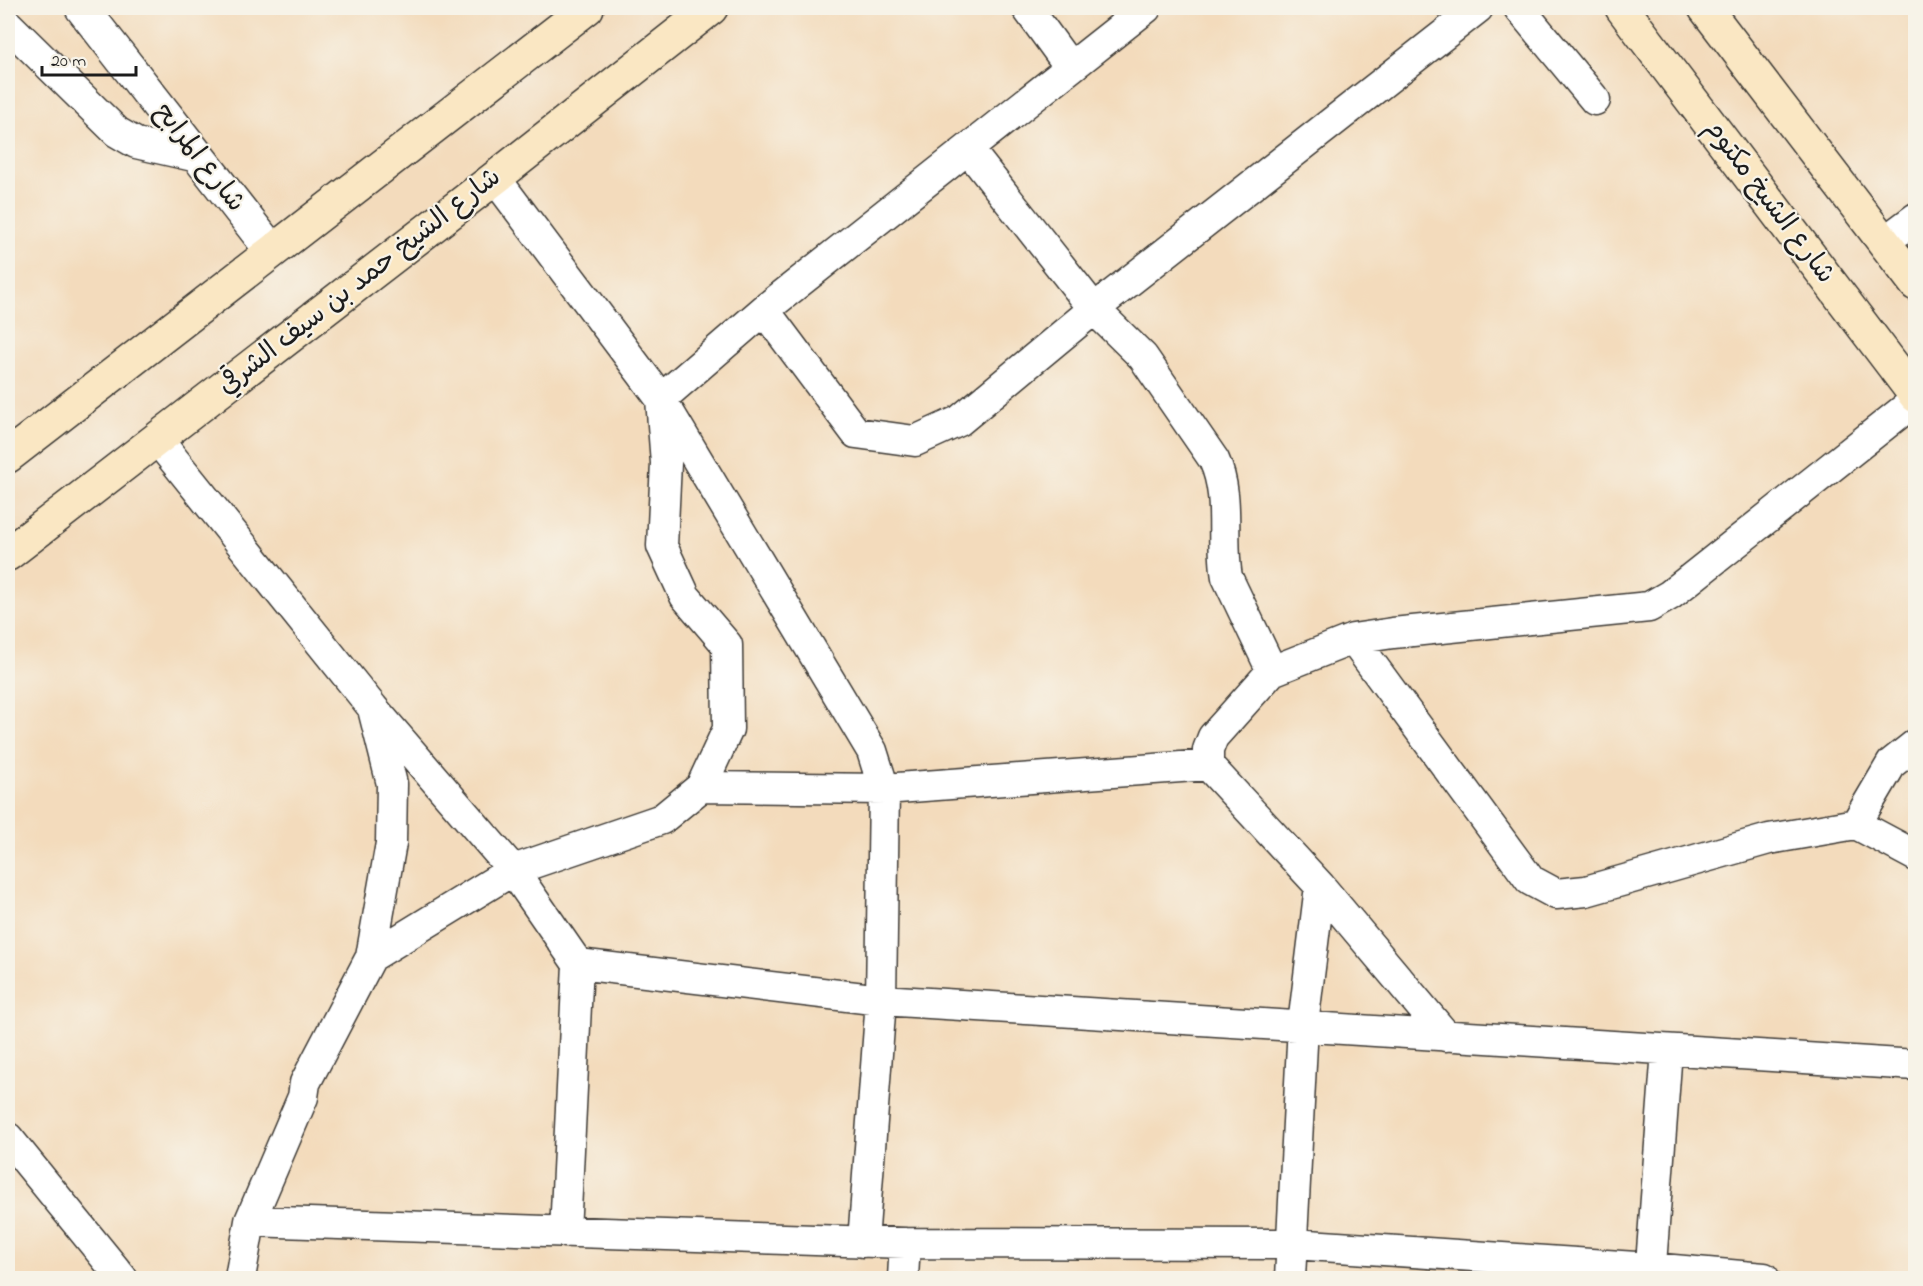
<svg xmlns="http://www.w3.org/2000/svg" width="1923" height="1286" font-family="'Indie Flower','Playpen Sans Arabic',sans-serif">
  <rect width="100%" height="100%" fill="#f7f3e8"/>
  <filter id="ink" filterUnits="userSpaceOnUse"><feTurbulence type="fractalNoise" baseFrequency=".0167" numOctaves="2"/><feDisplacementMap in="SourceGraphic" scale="12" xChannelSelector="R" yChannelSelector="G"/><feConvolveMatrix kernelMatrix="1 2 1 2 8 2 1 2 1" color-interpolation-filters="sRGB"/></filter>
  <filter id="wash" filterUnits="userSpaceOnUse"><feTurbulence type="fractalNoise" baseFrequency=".008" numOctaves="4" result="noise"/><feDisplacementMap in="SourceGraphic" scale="24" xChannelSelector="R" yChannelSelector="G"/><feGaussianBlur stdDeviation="1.35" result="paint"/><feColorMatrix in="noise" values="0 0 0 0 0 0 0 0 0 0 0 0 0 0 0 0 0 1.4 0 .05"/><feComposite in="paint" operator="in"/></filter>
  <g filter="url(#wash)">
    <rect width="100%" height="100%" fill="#f3dbbc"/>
  </g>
  <g filter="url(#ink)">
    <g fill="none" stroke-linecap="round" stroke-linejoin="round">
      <defs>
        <path id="minor" d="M 1027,8 L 1070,67
          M 1519,8 L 1595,100
          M 8,25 L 117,132 L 136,143 L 198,157
          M 495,178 L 661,399 L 872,751 L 884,789 L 881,1000 L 863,1242
          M 1884,242 L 1916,218
          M 764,310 L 856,433 L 915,441 L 959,421 L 1094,309 L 968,149
          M 157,439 L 373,708 L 513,870 L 578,964 L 881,1000 L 1916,1065
          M 1353,639 L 1530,880 L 1556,894 L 1586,891 L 1769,839 L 1856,824 L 1916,856
          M 1272,671 L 1227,577 C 1220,538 1231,497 1214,460 L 1143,357 L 1094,309 L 1478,8
          M 701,787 L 728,729 L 727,645 L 685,596 L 662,546 L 666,463 L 661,399 L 764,310 L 1146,8
          M 1856,824 L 1892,763 L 1916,744
          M 1320,886 L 1446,1036
          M 371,957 L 513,870 L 662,819 L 701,787 L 884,789 L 1208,765
          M 8,1138 L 122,1278
          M 250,1221 L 905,1243 L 1293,1244 L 1651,1268 L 1764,1278
          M 565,1232 L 578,964
          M 240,1278 L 250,1221 L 303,1097 L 305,1083 L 371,957 L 391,843 L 392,784 L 374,713
          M 903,1278 L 905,1243
          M 1290,1278 L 1303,1025 L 1320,886 L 1208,765 L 1208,750 L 1213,737 L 1272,671 L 1353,639 L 1393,633 L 1649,607 L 1670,595 L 1916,400
          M 1650,1278 L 1667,1050"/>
        <path id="tertiary" d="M 82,8 L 272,251"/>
        <path id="secondary" d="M 1622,8 L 1916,396
          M 1705,8 L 1916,284
          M 8,456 L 587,8
          M 8,554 L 495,178 L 711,8"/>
      </defs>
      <use href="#minor" stroke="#3c3934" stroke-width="33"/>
      <use href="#tertiary" stroke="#3c3934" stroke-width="36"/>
      <use href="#secondary" stroke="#3c3934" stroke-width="36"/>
      <use href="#minor" stroke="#fff" stroke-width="30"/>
      <use href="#tertiary" stroke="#fff" stroke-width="33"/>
      <use href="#secondary" stroke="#fae7c3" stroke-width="33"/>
    </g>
  </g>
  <g text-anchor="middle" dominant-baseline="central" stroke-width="4.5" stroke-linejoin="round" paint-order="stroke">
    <g font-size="27" fill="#1c1c1c" stroke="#f7f3e8">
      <text transform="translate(199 158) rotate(52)">شارع المرابح</text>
      <text transform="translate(1769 202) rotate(53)">شارع الشيخ مكتوم</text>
      <text transform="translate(360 282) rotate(-38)">شارع الشيخ حمد بن سيف الشرقي</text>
    </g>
  </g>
  <rect width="1923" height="1286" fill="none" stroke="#f7f3e8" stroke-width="30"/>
  <path d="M42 66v9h94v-9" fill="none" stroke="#1c1c1c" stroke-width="3"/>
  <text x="51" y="66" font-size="18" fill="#1c1c1c" stroke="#f7f3e8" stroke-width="4.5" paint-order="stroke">20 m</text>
</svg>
